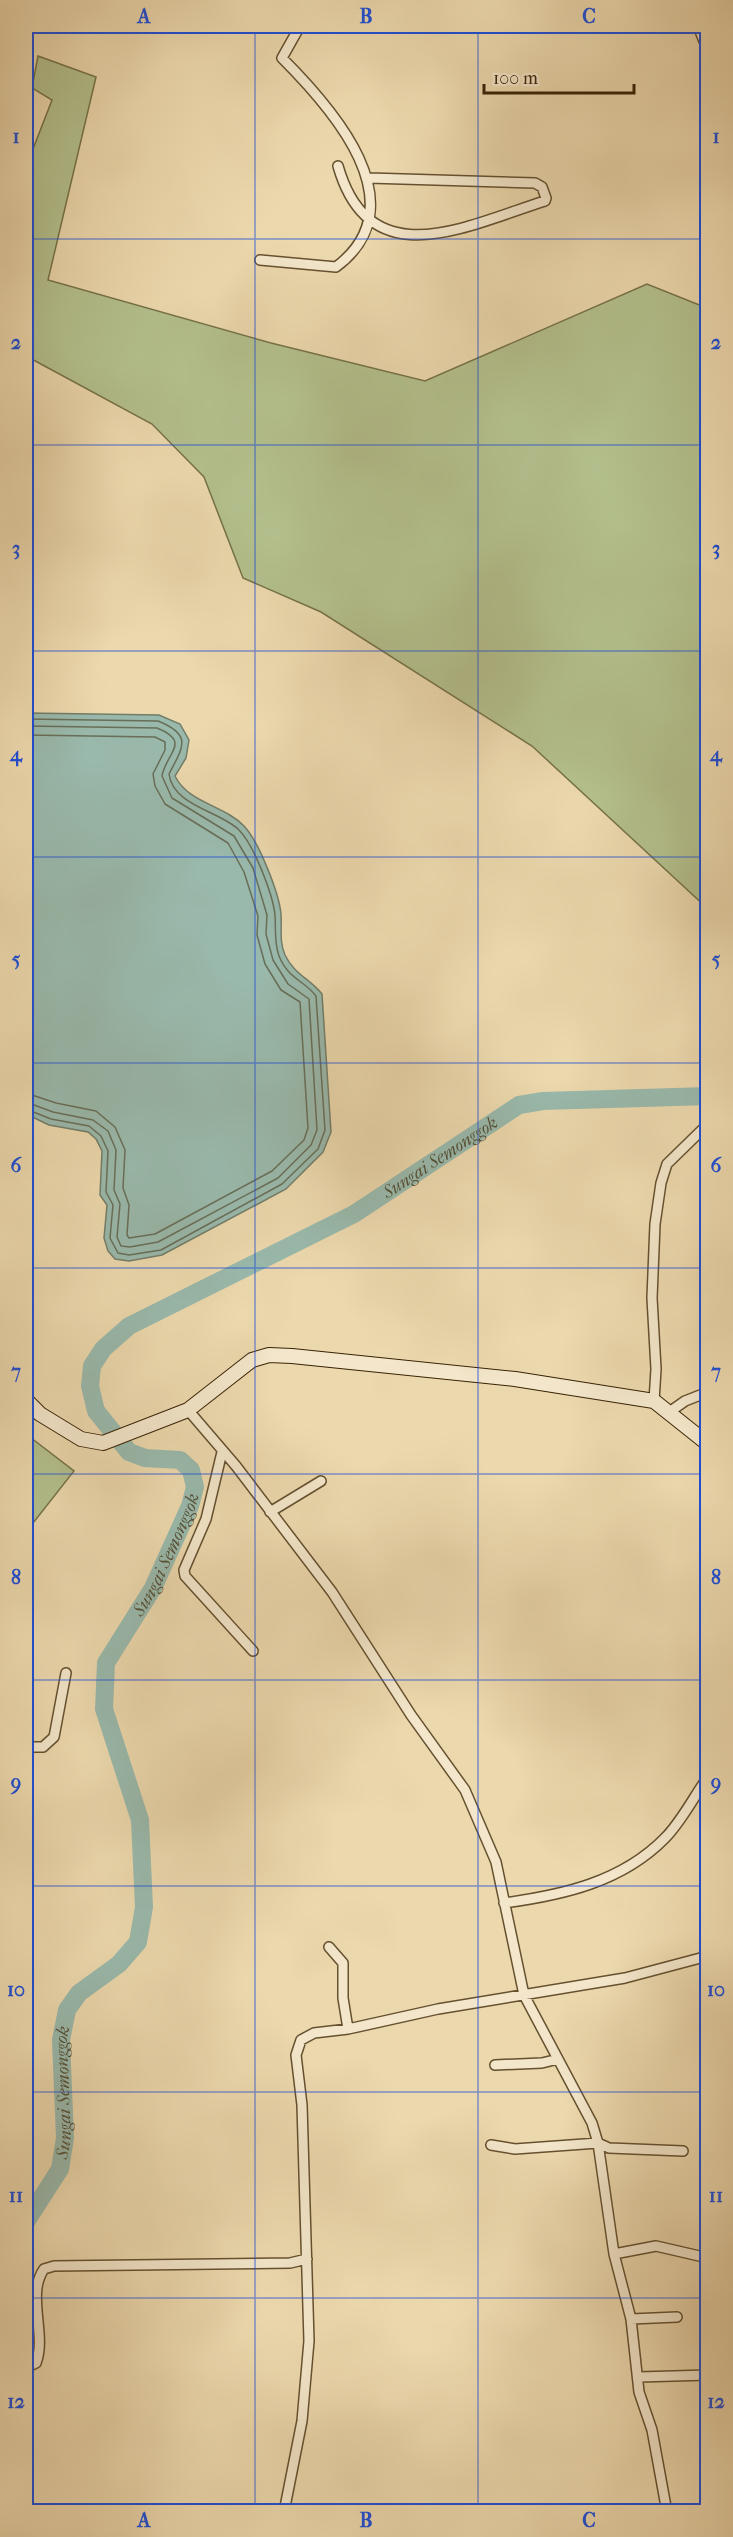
<svg xmlns="http://www.w3.org/2000/svg" width="733" height="2537" font-family="'IM FELL French Canon',serif">
  <rect width="100%" height="100%" fill="#ecd8ad"/>
  <filter id="stains"><feTurbulence type="fractalNoise" baseFrequency=".00333" numOctaves="4"/><feColorMatrix values="0 0 0 0 .2 0 0 0 0 .09 0 0 0 0 .02 0 0 0 .5 -.17"/></filter>
  <radialGradient id="worn" r=".72"><stop offset=".6" stop-color="#630" stop-opacity="0"/><stop offset="1" stop-color="#630" stop-opacity=".3"/></radialGradient>
  <path fill="#b3c08d" stroke="#767249" stroke-width="1.5" d="M 38,56 L 96,77 L 48,280 L 271,343 L 425,381 L 647,284 L 707,308 L 707,908 L 532,746 L 321,612 L 243,578 L 204,477 L 152,424 L 26,356 L 26,167 L 52,100 L 32,88 Z
    M 26,1434 L 74,1471 L 26,1532 Z"/>
  <path fill="#99b9ac" stroke="#727d69" stroke-width="1.5" d="M 26,713 L 159,715 L 180,724 L 189,740 L 186,758 L 175,776 C 188,803 224,805 244,826 C 259,842 279,893 281,914 C 282,929 279,941 285,955 C 294,974 310,979 322,994 L 331,1132 L 323,1152 L 286,1189 L 162,1255 L 129,1261 L 115,1259 L 108,1251 L 104,1238 L 107,1205 L 100,1195 L 102,1151 L 96,1139 L 88,1132 L 49,1125 L 26,1114 Z"/>
  <g fill="none" stroke-linecap="round" stroke-linejoin="round">
    <path stroke="#686e58" stroke-width="1.5" d="M 26,719 L 158,721 C 193,735 183,747 169,774 C 173,806 220,811 239,830 C 254,845 273,895 275,915 C 276,930 274,942 279,956 C 289,980 304,980 316,996 L 325,1130 L 318,1149 L 282,1184 L 161,1250 L 129,1255 L 118,1253 L 110,1238 L 113,1205 L 106,1192 L 108,1151 L 101,1136 L 89,1126 L 51,1119 L 26,1109
      M 26,726 L 157,728 C 192,742 166,753 162,776 L 172,798 L 234,836 L 253,868 L 267,915 L 266,934 L 273,960 L 288,984 L 309,999 L 317,1130 L 311,1145 L 278,1178 L 158,1242 L 130,1247 L 121,1246 L 117,1237 L 120,1204 L 114,1190 L 116,1150 L 108,1131 L 93,1120 L 53,1112 L 26,1102
      M 26,735 L 155,737 L 165,742 L 165,750 L 153,774 L 155,786 L 165,804 L 228,843 L 244,872 L 258,916 L 257,935 L 265,964 L 281,990 L 300,1002 L 308,1128 L 304,1140 L 272,1171 L 155,1234 L 129,1238 L 127,1235 L 129,1205 L 123,1188 L 125,1150 L 115,1127 L 96,1111 L 56,1103 L 26,1093"/>
    <path stroke="#99b9ac" stroke-width="18" id="s1" d="M 26,2222 L 60,2169 L 65,2138 L 61,2040 L 67,2010 L 79,1993 L 119,1964 L 138,1942 L 144,1907 L 140,1820 L 104,1709 L 106,1663 L 153,1588 L 190,1506 L 195,1487 L 191,1470 L 180,1460 L 145,1458 L 129,1452 L 96,1411 L 90,1386 L 92,1366 L 103,1349 L 129,1326 L 354,1214 L 519,1105 L 543,1101 L 708,1096"/>
    <defs>
      <path id="street" d="M 698,26 L 708,51
        M 338,166 C 370,278 468,225 545,201 L 546,198 L 542,187 L 535,183 L 369,178
        M 260,260 L 336,267 C 419,205 332,108 282,58 L 300,26
        M 654,1401 L 656,1369 L 652,1298 L 655,1224 L 661,1183 L 667,1164 L 708,1124
        M 188,1410 L 236,1466 L 332,1592 L 411,1715 L 465,1790 L 496,1862 L 524,1995 L 592,2123 L 598,2143 L 614,2254 L 631,2319 L 639,2392 L 652,2430 L 667,2512
        M 668,1413 L 685,1401 L 708,1392
        M 222,1452 L 206,1519 L 184,1570 L 185,1576 L 253,1651
        M 270,1512 L 321,1481
        M 26,1747 L 43,1747 L 54,1737 L 66,1673
        M 504,1903 C 563,1895 622,1882 665,1838 C 682,1821 694,1796 708,1777
        M 329,1947 L 343,1963 L 343,1998 L 348,2029
        M 495,2065 L 542,2063 L 558,2059
        M 491,2145 L 515,2149 L 598,2143 L 609,2148 L 683,2151
        M 614,2254 L 656,2246 L 708,2258
        M 631,2319 L 677,2317
        M 26,2368 L 36,2363 C 47,2335 26,2294 44,2269 L 54,2266 L 290,2263 L 307,2259
        M 639,2377 L 708,2375
        M 284,2512 L 302,2421 L 309,2341 L 302,2105 L 296,2055 L 301,2040 L 314,2033 L 348,2029 L 438,2009 L 625,1978 L 708,1956"/>
      <path id="secondary" d="M 26,1400 L 40,1414 L 81,1439 L 103,1443 L 188,1410 L 252,1360 L 269,1355 L 292,1356 L 515,1379 L 654,1401 L 708,1444"/>
    </defs>
    <use href="#street" stroke="#65502f" stroke-width="12"/>
    <use href="#secondary" stroke="#382305" stroke-width="16"/>
    <use href="#street" stroke="#f3e6ca" stroke-width="9"/>
    <use href="#secondary" stroke="#f3e6ca" stroke-width="14"/>
  </g>
  <path fill="none" stroke="#1d4ed8" stroke-width="1.5" stroke-opacity="0.55" d="M 255,26 L 255,2512M 478,26 L 478,2512M 26,239 L 708,239M 26,445 L 708,445M 26,651 L 708,651M 26,857 L 708,857M 26,1063 L 708,1063M 26,1268 L 708,1268M 26,1474 L 708,1474M 26,1680 L 708,1680M 26,1886 L 708,1886M 26,2092 L 708,2092M 26,2298 L 708,2298"/>
  <g text-anchor="middle" dominant-baseline="central" stroke-width="6" stroke-linejoin="round" paint-order="stroke">
    <g font-size="18" font-style="italic" fill="#555037" stroke="#f3e6ca">
      <text stroke="none"><textPath href="#s1" startOffset="1398">Sungai Semonggok</textPath></text>
      <text stroke="none"><textPath href="#s1" startOffset="732">Sungai Semonggok</textPath></text>
      <text stroke="none"><textPath href="#s1" startOffset="140">Sungai Semonggok</textPath></text>
    </g>
  </g>
  <rect width="733" height="2537" fill="none" stroke="#ecd8ad" stroke-width="66"/>
  <path d="M484 84v9h150v-9" fill="none" stroke="#382305" stroke-width="3"/>
  <text x="493" y="84" font-size="18" fill="#382305" stroke="#f3e6ca" stroke-width="4.5" paint-order="stroke">100 m</text>
  <rect x="33" y="33" width="667" height="2471" fill="none" stroke="#1d4ed8" stroke-width="2"/>
  <g font-size="20" text-anchor="middle" font-weight="bold" fill="#1d4ed8">
    <text x="144" y="23">A</text>
    <text x="366" y="23">B</text>
    <text x="589" y="23">C</text>
    <text x="16" y="143">1</text>
    <text x="716" y="143">1</text>
    <text x="16" y="349">2</text>
    <text x="716" y="349">2</text>
    <text x="16" y="555">3</text>
    <text x="716" y="555">3</text>
    <text x="16" y="761">4</text>
    <text x="716" y="761">4</text>
    <text x="16" y="966">5</text>
    <text x="716" y="966">5</text>
    <text x="16" y="1172">6</text>
    <text x="716" y="1172">6</text>
    <text x="16" y="1378">7</text>
    <text x="716" y="1378">7</text>
    <text x="16" y="1584">8</text>
    <text x="716" y="1584">8</text>
    <text x="16" y="1790">9</text>
    <text x="716" y="1790">9</text>
    <text x="16" y="1996">10</text>
    <text x="716" y="1996">10</text>
    <text x="16" y="2202">11</text>
    <text x="716" y="2202">11</text>
    <text x="16" y="2408">12</text>
    <text x="716" y="2408">12</text>
    <text x="144" y="2527">A</text>
    <text x="366" y="2527">B</text>
    <text x="589" y="2527">C</text>
  </g>
  <rect width="100%" height="100%" filter="url(#stains)"/>
  <rect width="100%" height="100%" fill="url(#worn)"/>
</svg>
